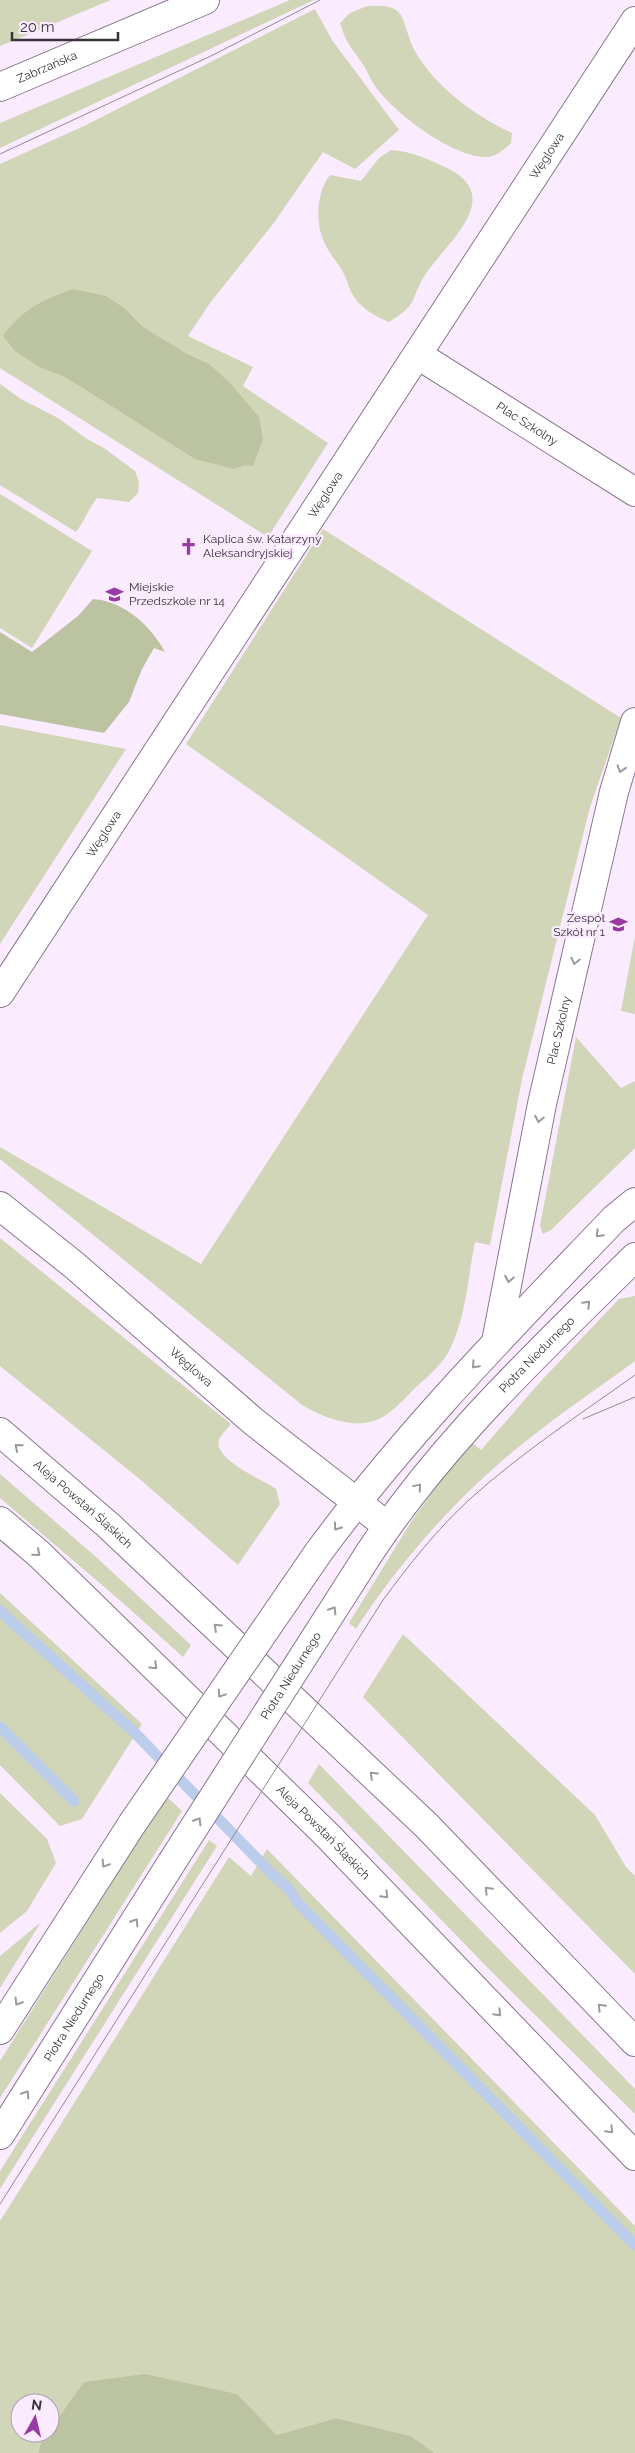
<svg xmlns="http://www.w3.org/2000/svg" width="635" height="2453" font-family="Raleway,sans-serif">
  <rect width="100%" height="100%" fill="#fbebff"/>
  <path fill="#d0d6b7" d="M 0,0 L 111,0 L 0,46 Z
    M 290,0 L 314,0 L 0,148 L 0,123 Z
    M 367,6 C 377,6 393,4 400,14 C 404,18 410,44 416,53 C 437,88 475,116 512,133 L 511,143 C 505,149 494,158 485,157 C 451,156 394,113 375,86 C 370,79 367,70 362,63 C 351,47 346,43 340,23 L 350,13 Z
    M 315,9 L 332,40 L 399,130 L 355,169 L 323,152 L 273,224 L 210,303 L 188,336 L 253,367 L 243,386 L 328,443 L 268,537 L 0,368 L 0,164 L 86,125 Z
    M 391,150 C 411,151 427,159 445,167 C 506,195 450,240 427,272 C 409,298 421,303 389,322 C 374,316 359,307 351,292 C 348,286 347,279 344,274 C 340,265 332,257 327,248 C 315,228 315,194 330,175 L 361,181 L 379,158 Z
    M 0,384 L 21,399 L 58,418 L 87,439 L 104,448 L 135,471 L 139,482 L 138,493 L 129,502 L 97,498 C 88,509 85,521 76,532 L 0,485 Z
    M 0,494 L 92,551 L 32,648 L 0,628 Z
    M 323,529 L 621,718 L 590,807 L 522,1079 L 490,1245 L 475,1242 C 468,1276 466,1317 450,1349 C 443,1364 427,1377 415,1388 C 407,1396 399,1405 390,1412 C 363,1434 328,1420 302,1405 L 0,1159 L 0,1147 L 201,1264 L 428,915 L 186,744 Z
    M 0,725 L 126,749 L 0,944 Z
    M 635,936 L 635,1014 L 621,1011 Z
    M 576,1037 L 621,1088 L 635,1081 L 635,1148 L 551,1230 L 543,1234 L 540,1226 Z
    M 0,1238 L 231,1424 C 227,1429 221,1435 219,1440 C 213,1460 264,1480 276,1489 L 280,1504 L 238,1565 L 142,1481 L 0,1366 Z
    M 635,1296 L 635,1361 C 597,1389 558,1415 521,1445 C 459,1495 399,1562 356,1629 L 349,1623 L 411,1522 L 469,1440 L 481,1450 L 541,1381 L 619,1299 Z
    M 0,1474 L 95,1556 L 191,1645 L 183,1657 L 123,1603 L 0,1498 Z
    M 0,1593 L 142,1724 L 82,1819 L 60,1826 L 0,1765 Z
    M 403,1634 L 595,1815 L 626,1867 L 635,1876 L 635,1974 L 363,1697 Z
    M 319,1764 L 635,2089 L 635,2114 L 490,1970 L 308,1783 Z
    M 0,1793 L 47,1839 L 56,1863 L 27,1911 L 0,1933 Z
    M 166,1796 L 182,1811 L 0,2098 L 0,2061 Z
    M 209,1840 L 217,1846 L 0,2189 L 0,2171 Z
    M 267,1849 L 635,2226 L 635,2453 L 434,2453 L 411,2436 L 336,2418 L 277,2435 L 237,2394 L 84,2382 L 50,2429 L 50,2403 L 20,2403 L 20,2433 L 47,2433 L 42,2439 L 38,2453 L 0,2453 L 0,2221 L 229,1857 L 251,1876 Z
    M 41,1922 L 0,1988 L 0,1956 Z"/>
  <path fill="#bcc3a1" d="M 73,289 L 106,296 L 124,308 L 143,327 L 187,354 L 209,364 L 230,383 L 259,417 L 263,439 L 253,466 L 245,465 L 234,469 L 195,459 L 83,388 L 61,375 L 39,367 L 15,351 L 3,336 C 24,308 41,301 73,289 Z
    M 93,599 C 124,601 151,626 165,652 L 154,648 L 142,669 L 129,702 L 104,733 L 0,714 L 0,632 L 32,652 L 78,616 Z
    M 145,2374 L 237,2394 L 277,2435 L 336,2418 L 411,2436 L 434,2453 L 38,2453 L 42,2439 L 47,2433 L 50,2433 L 50,2429 L 84,2382 Z"/>
  <g fill="none" stroke-linecap="round" stroke-linejoin="round">
    <path stroke="#bccceb" stroke-width="11" d="M 0,1611 L 134,1732 L 272,1874 L 288,1888 L 298,1903 L 635,2245
      M 0,1727 L 74,1801"/>
    <defs>
      <g id="minor">
        <path id="s1" d="M 418,355 L 635,492"/>
        <path id="s2" d="M 0,993 L 635,21"/>
        <path id="s3" d="M 0,1206 L 74,1265 L 254,1422 L 386,1525"/>
        <path id="s4" d="M 496,1342 L 542,1104 L 614,792 L 635,722"/>
      </g>
      <g id="secondary">
        <path id="s5" d="M 0,87 L 205,0"/>
        <path d="M 318,1553 C 406,1433 511,1327 614,1219 L 635,1202"/>
        <path id="s6" d="M 356,1574 C 430,1453 535,1356 635,1257"/>
        <path d="M 0,2030 L 132,1824"/>
        <path id="s7" d="M 0,2135 L 172,1862"/>
      </g>
      <g id="primary">
        <path id="s8" d="M 0,1432 L 108,1525 L 426,1825 L 635,2042"/>
        <path id="s9" d="M 0,1521 L 39,1554 L 327,1835 L 635,2156"/>
      </g>
    </defs>
    <use href="#minor" stroke="#88788d" stroke-width="30"/>
    <use href="#secondary" stroke="#88788d" stroke-width="30"/>
    <use href="#primary" stroke="#88788d" stroke-width="30"/>
    <use href="#minor" stroke="#fff" stroke-width="28"/>
    <use href="#secondary" stroke="#fff" stroke-width="28"/>
    <use href="#primary" stroke="#fff" stroke-width="28"/>
    <path stroke="#938896" stroke-width="1" d="M 0,154 L 213,55 L 320,0
      M 583,1419 L 635,1397
      M 0,2204 L 383,1600 C 409,1565 437,1529 470,1499 C 521,1453 579,1415 635,1375"/>
    <defs>
      <g id="secondary-bridge">
        <path d="M 132,1824 L 318,1553"/>
        <path id="s10" d="M 172,1862 L 356,1574"/>
      </g>
    </defs>
    <use href="#secondary-bridge" stroke="#88788d" stroke-width="30" stroke-linecap="butt"/>
    <use href="#secondary-bridge" stroke="#fff" stroke-width="28"/>
  </g>
  <defs><path id="oneway-chevron" d="M-2-3.5L2.5 0L-2 3.5" fill="none" stroke-width="1.6" stroke-linecap="round" stroke-linejoin="round" transform="scale(1.25)"/></defs>
  <g stroke="#9c989d">
    <use href="#oneway-chevron" transform="translate(621 769) rotate(107)"/>
    <use href="#oneway-chevron" transform="translate(575 961) rotate(103)"/>
    <use href="#oneway-chevron" transform="translate(539 1119) rotate(101)"/>
    <use href="#oneway-chevron" transform="translate(599 1234) rotate(134)"/>
    <use href="#oneway-chevron" transform="translate(509 1279) rotate(101)"/>
    <use href="#oneway-chevron" transform="translate(587 1304) rotate(-45)"/>
    <use href="#oneway-chevron" transform="translate(475 1365) rotate(133)"/>
    <use href="#oneway-chevron" transform="translate(18 1447) rotate(-140)"/>
    <use href="#oneway-chevron" transform="translate(418 1487) rotate(-50)"/>
    <use href="#oneway-chevron" transform="translate(337 1527) rotate(126)"/>
    <use href="#oneway-chevron" transform="translate(37 1553) rotate(41)"/>
    <use href="#oneway-chevron" transform="translate(333 1610) rotate(-58)"/>
    <use href="#oneway-chevron" transform="translate(217 1627) rotate(-137)"/>
    <use href="#oneway-chevron" transform="translate(154 1666) rotate(44)"/>
    <use href="#oneway-chevron" transform="translate(221 1694) rotate(124)"/>
    <use href="#oneway-chevron" transform="translate(373 1775) rotate(-137)"/>
    <use href="#oneway-chevron" transform="translate(198 1821) rotate(-58)"/>
    <use href="#oneway-chevron" transform="translate(105 1864) rotate(123)"/>
    <use href="#oneway-chevron" transform="translate(488 1890) rotate(-134)"/>
    <use href="#oneway-chevron" transform="translate(385 1895) rotate(46)"/>
    <use href="#oneway-chevron" transform="translate(135 1922) rotate(-58)"/>
    <use href="#oneway-chevron" transform="translate(18 2002) rotate(122)"/>
    <use href="#oneway-chevron" transform="translate(601 2007) rotate(-134)"/>
    <use href="#oneway-chevron" transform="translate(498 2013) rotate(46)"/>
    <use href="#oneway-chevron" transform="translate(26 2094) rotate(-58)"/>
    <use href="#oneway-chevron" transform="translate(610 2130) rotate(46)"/>
  </g>
  <defs>
    <symbol id="church-bare" viewBox="-9 -9 18 18"><path d="M-1.2-6h2.4v3.5h3.3v2.4h-3.3V6h-2.4V-.1h-3.3v-2.4h3.3Z" fill="#983ba4" stroke="#fbebff" stroke-width="2.5" paint-order="stroke"/></symbol>
    <symbol id="school-bare" viewBox="-9 -9 18 18"><path d="M0-5L7-2L0 1L-7-2ZM-4 1L0 2.5L4 1V4Q0 6-4 4Z" fill="#983ba4" stroke="#fbebff" stroke-width="2.5" paint-order="stroke"/></symbol>
  </defs>
  <g fill-rule="evenodd">
    <use href="#church-bare" x="176" y="534" width="25" height="25"/>
    <use href="#school-bare" x="102" y="582" width="25" height="25"/>
    <use href="#school-bare" x="606" y="912" width="25" height="25"/>
  </g>
  <g text-anchor="middle" dominant-baseline="central" stroke-width="5" stroke-linejoin="round" paint-order="stroke">
    <g font-size="12" fill="#39323b" stroke="#fbebff">
      <text stroke="none"><textPath href="#s5" startOffset="51">Zabrzańska</textPath></text>
      <text stroke="none"><textPath href="#s2" startOffset="1000">Węglowa</textPath></text>
      <text stroke="none"><textPath href="#s1" startOffset="129">Plac Szkolny</textPath></text>
      <text stroke="none"><textPath href="#s2" startOffset="595">Węglowa</textPath></text>
      <text stroke="none"><textPath href="#s2" startOffset="190">Węglowa</textPath></text>
      <text stroke="none"><textPath href="#s4" startOffset="318">Plac Szkolny</textPath></text>
      <text stroke="none"><textPath href="#s6" startOffset="285">Piotra Niedurnego</textPath></text>
      <text stroke="none"><textPath href="#s3" startOffset="250">Węglowa</textPath></text>
      <text stroke="none"><textPath href="#s8" startOffset="110">Aleja Powstań Śląskich</textPath></text>
      <text stroke="none"><textPath href="#s10" startOffset="221">Piotra Niedurnego</textPath></text>
      <text stroke="none"><textPath href="#s9" startOffset="449">Aleja Powstań Śląskich</textPath></text>
      <text stroke="none"><textPath href="#s7" startOffset="139">Piotra Niedurnego</textPath></text>
    </g>
    <g font-size="12" fill="#39323b" stroke="#fbebff" text-anchor="start">
      <text x="203" y="539">Kaplica św. Katarzyny<tspan x="203" dy="14">Aleksandryjskiej</tspan></text>
      <text x="129" y="587">Miejskie<tspan x="129" dy="14">Przedszkole nr 14</tspan></text>
      <text x="605" y="918" text-anchor="end">Zespół<tspan x="605" dy="14">Szkół nr 1</tspan></text>
    </g>
  </g>
  <g transform="translate(35 2418) rotate(8)"><circle r="24" fill="#fbebff" stroke="#ada1b1"/>
  <path d="M0-4L9 19L0 12L-9 19Z" fill="#983ba4"/>
  <text y="-8" font-size="14" font-weight="bold" text-anchor="middle" fill="#39323b">N</text>
  </g>
  <path d="M12 32v8h106v-8" fill="none" stroke="#39323b" stroke-width="2.5"/>
  <text x="20" y="32" font-size="15" fill="#39323b" stroke="#fbebff" stroke-width="4" paint-order="stroke">20 m</text>
</svg>
